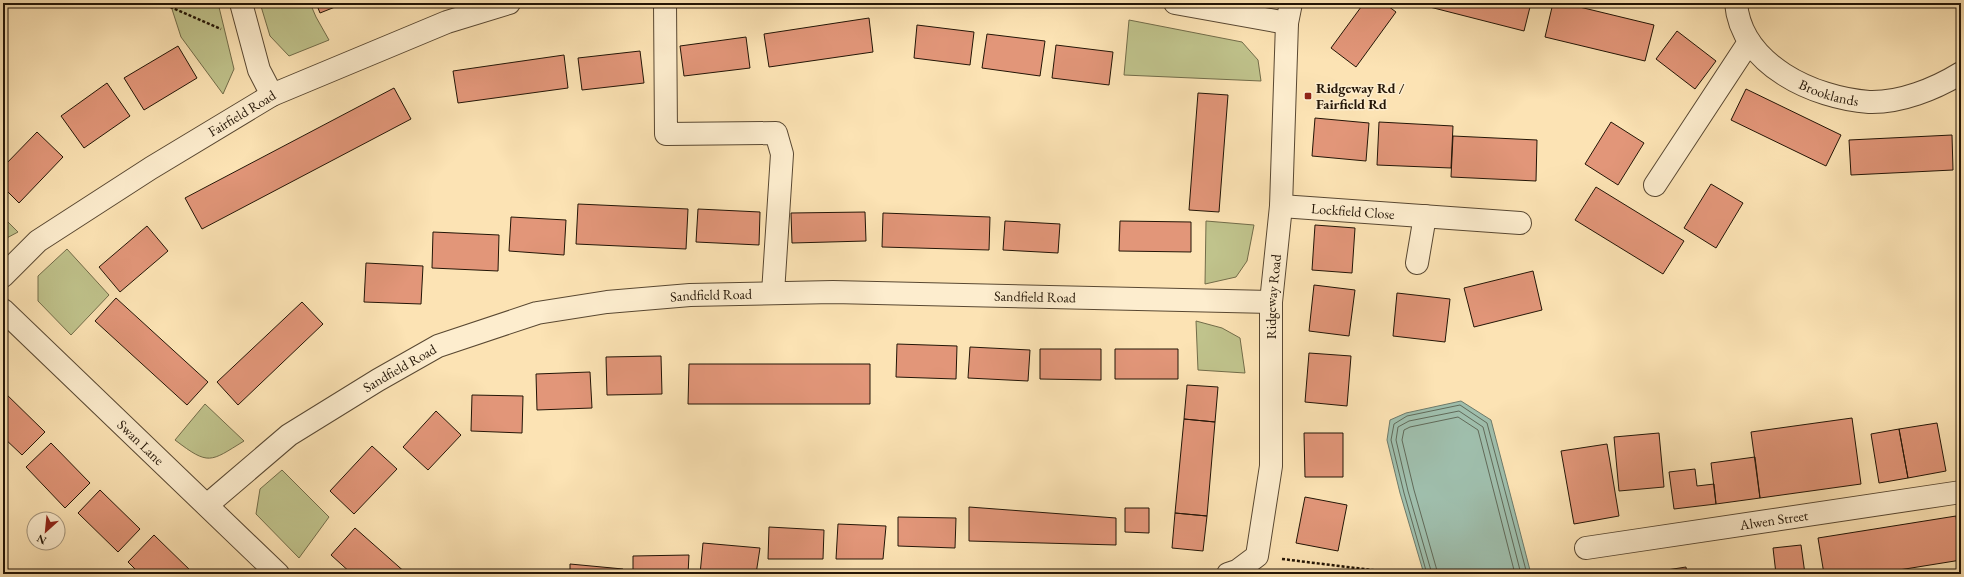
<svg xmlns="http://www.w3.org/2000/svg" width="1964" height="577" font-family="'EB Garamond',serif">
  <rect width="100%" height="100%" fill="#fce3b4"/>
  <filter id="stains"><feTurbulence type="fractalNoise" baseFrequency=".005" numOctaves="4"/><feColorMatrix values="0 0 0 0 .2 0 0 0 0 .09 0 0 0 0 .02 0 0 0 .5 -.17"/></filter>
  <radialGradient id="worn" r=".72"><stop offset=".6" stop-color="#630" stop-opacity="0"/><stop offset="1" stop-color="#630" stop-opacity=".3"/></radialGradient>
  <path fill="#c0c38c" stroke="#726c49" d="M 170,3 L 218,3 L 234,69 L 223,94 L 181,37 Z
    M 260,3 L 310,3 L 316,17 L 329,40 L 289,56 L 270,36 Z
    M 1129,20 L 1242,42 L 1258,60 L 1261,81 L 1124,75 Z
    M 3,217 L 18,232 L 3,240 Z
    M 1206,221 L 1254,225 L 1247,261 L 1236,277 L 1205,284 Z
    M 67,249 L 109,295 L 71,335 L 38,301 L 38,276 Z
    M 1196,321 L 1222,328 L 1240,338 L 1245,373 L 1198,370 Z
    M 205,404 L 244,441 C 210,462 209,466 175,440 Z
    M 282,470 L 329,517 L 299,558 L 256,514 L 260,489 Z"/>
  <path fill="#9fbeac" stroke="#6d7a6a" d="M 1461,401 L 1491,420 L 1531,574 L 1424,574 L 1400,493 L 1387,440 L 1390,420 L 1406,413 Z"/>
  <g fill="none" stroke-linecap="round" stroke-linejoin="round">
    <path stroke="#616a59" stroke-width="1" d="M 1427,574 L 1404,493 L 1391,440 L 1394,424 L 1407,416 L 1460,405 L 1487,423 L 1527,574
      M 1432,574 L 1408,491 L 1396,440 L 1398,427 L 1409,421 L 1459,411 L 1483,427 L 1521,574
      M 1438,574 L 1414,490 L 1402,440 L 1404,430 L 1410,427 L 1458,417 L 1478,430 L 1515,574"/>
  </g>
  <path fill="#e29679" stroke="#231506" d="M 316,3 L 345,3 L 320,13 Z
    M 1364,3 L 1384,3 L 1396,12 L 1356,67 L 1331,48 Z
    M 1414,3 L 1531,3 L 1524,31 Z
    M 1553,3 L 1563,3 L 1654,25 L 1645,61 L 1545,37 Z
    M 869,18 L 873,52 L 769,67 L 764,34 Z
    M 917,25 L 974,32 L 970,65 L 914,58 Z
    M 1677,31 L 1716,61 L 1695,89 L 1656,59 Z
    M 987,34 L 1045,41 L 1040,76 L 982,68 Z
    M 746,37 L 750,68 L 684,76 L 680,46 Z
    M 1056,45 L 1113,52 L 1109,85 L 1052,78 Z
    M 178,46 L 197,78 L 144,110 L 124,78 Z
    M 640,51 L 644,83 L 582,90 L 578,58 Z
    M 564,55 L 568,88 L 458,103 L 453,71 Z
    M 107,83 L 130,116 L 84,148 L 61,116 Z
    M 394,88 L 411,119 L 202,229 L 185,198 Z
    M 1746,89 L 1841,135 L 1826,166 L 1731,120 Z
    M 1198,93 L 1228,95 L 1219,212 L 1189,210 Z
    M 1315,118 L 1369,123 L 1366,161 L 1312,156 Z
    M 1379,122 L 1453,126 L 1451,168 L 1377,165 Z
    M 1611,122 L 1644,143 L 1618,185 L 1585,164 Z
    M 37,132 L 63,157 L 19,203 L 3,187 L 3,167 Z
    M 1952,135 L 1953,170 L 1851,175 L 1849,140 Z
    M 1453,136 L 1537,140 L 1536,181 L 1451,177 Z
    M 1711,184 L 1743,203 L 1716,248 L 1684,228 Z
    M 1596,187 L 1684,241 L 1663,274 L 1575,220 Z
    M 578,204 L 688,209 L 686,249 L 576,244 Z
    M 698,209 L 760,212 L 759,245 L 696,242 Z
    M 865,212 L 866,241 L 792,243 L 791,213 Z
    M 883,213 L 990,217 L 989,250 L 882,247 Z
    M 511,217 L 566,220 L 564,255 L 509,251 Z
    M 1005,221 L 1060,224 L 1058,253 L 1003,250 Z
    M 1120,221 L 1191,222 L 1191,252 L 1119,251 Z
    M 1315,225 L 1355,228 L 1352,273 L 1312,270 Z
    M 147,226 L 168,251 L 120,292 L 99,267 Z
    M 433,232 L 499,235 L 498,271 L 432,268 Z
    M 366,263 L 423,266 L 421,304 L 364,302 Z
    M 1533,271 L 1542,310 L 1474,327 L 1464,288 Z
    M 1314,285 L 1355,290 L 1349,336 L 1309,331 Z
    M 1397,293 L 1450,299 L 1445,342 L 1393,336 Z
    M 116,298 L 208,382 L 187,405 L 95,321 Z
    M 302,302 L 323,324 L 238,405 L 217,382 Z
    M 897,344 L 957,346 L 956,379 L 896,377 Z
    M 970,347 L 1030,350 L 1028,381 L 968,378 Z
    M 1040,349 L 1101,349 L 1101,380 L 1040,379 Z
    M 1115,349 L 1178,349 L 1178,379 L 1115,379 Z
    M 1309,353 L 1351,356 L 1347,406 L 1305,402 Z
    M 661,356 L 662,394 L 607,395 L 606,357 Z
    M 689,364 L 870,364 L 870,404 L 688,404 Z
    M 590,372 L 592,408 L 537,410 L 536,374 Z
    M 1187,385 L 1218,387 L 1215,422 L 1184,419 Z
    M 3,391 L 45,432 L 22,455 L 3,437 Z
    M 472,395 L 523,396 L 522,433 L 471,431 Z
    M 436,411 L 461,435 L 428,470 L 403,447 Z
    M 1852,418 L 1861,484 L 1760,498 L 1751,432 Z
    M 1184,419 L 1215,422 L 1207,516 L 1175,513 Z
    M 1937,423 L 1946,471 L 1908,478 L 1899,429 Z
    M 1899,429 L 1908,478 L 1879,483 L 1871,434 Z
    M 1304,433 L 1343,433 L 1343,477 L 1305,477 Z
    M 1659,433 L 1664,487 L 1619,491 L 1614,437 Z
    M 51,443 L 90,483 L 65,508 L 26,467 Z
    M 1607,444 L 1619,516 L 1574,524 L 1561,451 Z
    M 372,446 L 397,469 L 354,514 L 330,491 Z
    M 1755,457 L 1760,498 L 1716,504 L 1711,463 Z
    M 1695,469 L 1697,486 L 1714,484 L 1716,504 L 1674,509 L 1669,472 Z
    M 100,490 L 140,529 L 118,552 L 78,513 Z
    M 1305,497 L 1347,505 L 1338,551 L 1296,543 Z
    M 969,507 L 1116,518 L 1116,545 L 969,541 Z
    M 1125,508 L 1149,508 L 1149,533 L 1125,532 Z
    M 1175,513 L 1207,516 L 1203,551 L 1172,548 Z
    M 1956,516 L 1961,560 L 1874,574 L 1824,574 L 1818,538 Z
    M 898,517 L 956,518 L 955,548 L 898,546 Z
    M 838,524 L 886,526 L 883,559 L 836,559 Z
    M 769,527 L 824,530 L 823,559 L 768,559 Z
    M 355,528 L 407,574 L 352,574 L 331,555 Z
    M 154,535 L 194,574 L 140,574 L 128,562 Z
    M 703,543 L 760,548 L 756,574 L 700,574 Z
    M 1801,545 L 1805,574 L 1776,574 L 1773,548 Z
    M 689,555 L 688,574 L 633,574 L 633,556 Z
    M 570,564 L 623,569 L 623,574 L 570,574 Z
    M 1686,567 L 1687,574 L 1641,574 Z"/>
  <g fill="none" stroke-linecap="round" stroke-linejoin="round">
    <defs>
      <g id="minor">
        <path d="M 241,3 L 259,70 L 272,95"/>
        <path d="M 665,3 L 666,134 L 776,133 L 782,154 L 773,293"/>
        <path d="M 1175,3 L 1287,23"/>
        <path id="s1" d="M 1736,3 C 1741,65 1814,98 1869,102 C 1900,103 1935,89 1961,73"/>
        <path d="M 1655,185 L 1749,42"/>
        <path id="s2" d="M 1281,206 L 1520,223"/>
        <path d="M 1417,263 L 1425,216"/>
        <path id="s3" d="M 3,276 L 38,241 L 151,168 L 272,95 L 447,22 L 509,3"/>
        <path id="s4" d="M 3,310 L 278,574"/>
        <path id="s5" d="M 207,505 L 289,435 L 378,380 L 438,346 L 537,313 L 607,302 L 690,295 L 833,292 L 1271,302"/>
        <path id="s6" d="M 1586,548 L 1961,492"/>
        <path id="s7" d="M 1228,574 L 1237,571 L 1257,556 L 1271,466 L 1271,302 L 1281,206 L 1287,23 L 1291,3"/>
      </g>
    </defs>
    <use href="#minor" stroke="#594832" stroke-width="24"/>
    <path stroke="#231506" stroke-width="2.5" stroke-dasharray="3 2" stroke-linecap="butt" d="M 161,3 L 221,29
      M 1282,559 L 1380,571 L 1384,574"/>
    <use href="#minor" stroke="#fdedce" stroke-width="22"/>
  </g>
  <rect fill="#8f2418" stroke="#fdedce" stroke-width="1.5" x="1304" y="92" width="8" height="8" rx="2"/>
  <g text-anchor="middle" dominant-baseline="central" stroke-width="3" stroke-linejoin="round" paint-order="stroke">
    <g font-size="14" font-weight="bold" fill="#231506" stroke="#fdedce" text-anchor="start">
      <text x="1316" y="88">Ridgeway Rd /<tspan x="1316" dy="16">Fairfield Rd</tspan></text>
    </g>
    <g font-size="14" fill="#231506" stroke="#fdedce">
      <text stroke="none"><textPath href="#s1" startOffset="138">Brooklands</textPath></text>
      <text stroke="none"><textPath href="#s3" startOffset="290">Fairfield Road</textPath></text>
      <text stroke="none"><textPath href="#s2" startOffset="72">Lockfield Close</textPath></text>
      <text stroke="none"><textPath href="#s5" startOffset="561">Sandfield Road</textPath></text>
      <text stroke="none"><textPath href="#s5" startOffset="885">Sandfield Road</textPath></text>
      <text stroke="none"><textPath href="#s7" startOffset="295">Ridgeway Road</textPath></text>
      <text stroke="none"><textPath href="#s5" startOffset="237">Sandfield Road</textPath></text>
      <text stroke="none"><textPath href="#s4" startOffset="191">Swan Lane</textPath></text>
      <text stroke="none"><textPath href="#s6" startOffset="190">Alwen Street</textPath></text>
    </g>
  </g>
  <rect width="1964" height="577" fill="none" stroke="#fce3b4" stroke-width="16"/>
  <rect x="4" y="4" width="1956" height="569" fill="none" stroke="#231506" stroke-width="2"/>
  <rect x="8" y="8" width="1948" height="561" fill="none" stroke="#231506"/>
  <g transform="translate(46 531) rotate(207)"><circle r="19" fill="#fdedce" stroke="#a6977e"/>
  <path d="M0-3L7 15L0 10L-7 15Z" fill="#8f2418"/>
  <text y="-6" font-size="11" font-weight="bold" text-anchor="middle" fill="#231506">N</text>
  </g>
  <rect width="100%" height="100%" filter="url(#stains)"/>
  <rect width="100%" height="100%" fill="url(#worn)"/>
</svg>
